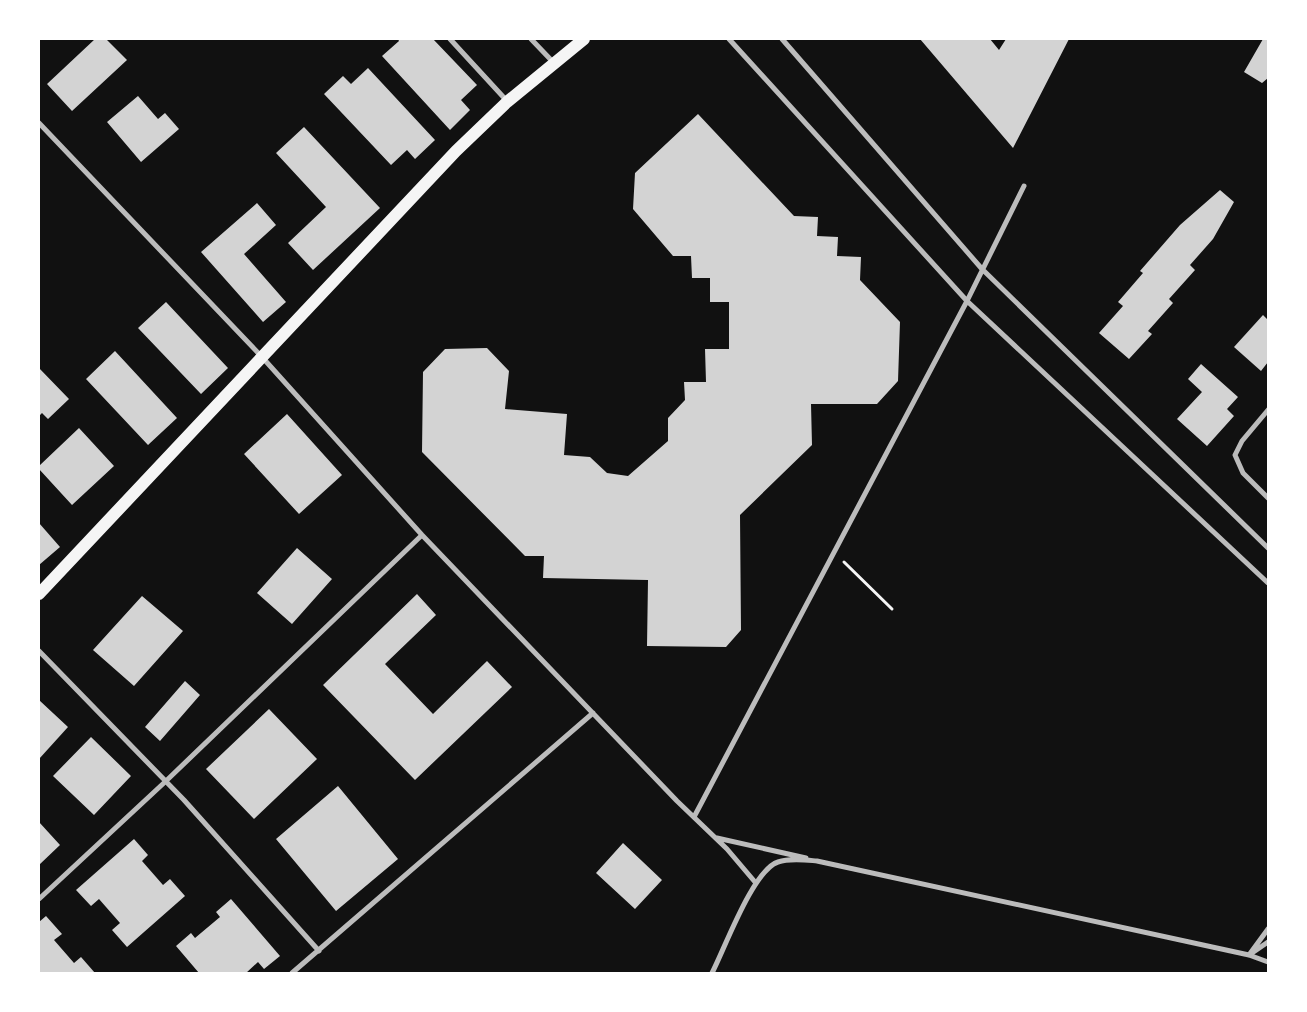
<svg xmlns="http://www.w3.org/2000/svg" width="1307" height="1012" font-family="Cabin,sans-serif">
  <rect width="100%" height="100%" fill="#111"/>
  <path fill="#d3d3d3" d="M 95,39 L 106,39 L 127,60 L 72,111 L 47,84 Z
    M 398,39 L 433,39 L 477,85 L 461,100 L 470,110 L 450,130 L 382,56 L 399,41 Z
    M 920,39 L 990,39 L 999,50 L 1006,39 L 1069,39 L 1013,148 Z
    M 1263,39 L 1268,39 L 1268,78 L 1262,83 L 1244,72 Z
    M 368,68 L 435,140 L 415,159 L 407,150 L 391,165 L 324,94 L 343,76 L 351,84 Z
    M 138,96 L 158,119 L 165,113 L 179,129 L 141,162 L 107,122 Z
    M 698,114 L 794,216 L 818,217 L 817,236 L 838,237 L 837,256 L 861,257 L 860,280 L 900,322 L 898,381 L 877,404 L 811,404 L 812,445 L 740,515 L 741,630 L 726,647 L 647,646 L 648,580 L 543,578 L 544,556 L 525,556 L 422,452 L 423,372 L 445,349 L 487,348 L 509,371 L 505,409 L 567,414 L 564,455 L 590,457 L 607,473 L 628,476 L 668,441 L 668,418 L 685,400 L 684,382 L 706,382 L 705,349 L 729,349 L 729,302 L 710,302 L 710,278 L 692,278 L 691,256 L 673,256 L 633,209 L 635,173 Z
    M 304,127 L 380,208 L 313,270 L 288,243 L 326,207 L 276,153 Z
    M 1220,190 L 1234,202 L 1213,239 L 1190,265 L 1195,270 L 1169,299 L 1173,303 L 1148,331 L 1152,334 L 1129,359 L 1099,333 L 1123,306 L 1118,302 L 1143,273 L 1140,271 L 1180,225 Z
    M 257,203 L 276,225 L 244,254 L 286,302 L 263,322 L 201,252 Z
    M 166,302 L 228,368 L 201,394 L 138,328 Z
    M 1263,315 L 1268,320 L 1268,362 L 1261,371 L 1234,347 Z
    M 115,351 L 177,418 L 148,445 L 86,379 Z
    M 1201,364 L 1238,397 L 1227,409 L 1234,416 L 1207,446 L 1177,419 L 1202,392 L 1188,379 Z
    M 39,368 L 69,399 L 48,419 L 42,413 L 39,416 Z
    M 287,414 L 342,475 L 299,514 L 244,454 Z
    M 79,428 L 114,466 L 72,505 L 39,469 L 39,466 Z
    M 39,523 L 60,547 L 39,565 Z
    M 297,548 L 332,579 L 292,624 L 257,593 Z
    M 417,594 L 436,615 L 385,664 L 433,714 L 487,661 L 512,687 L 415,780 L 323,685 Z
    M 142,596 L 183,631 L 134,686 L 93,650 Z
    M 185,681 L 200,695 L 160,741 L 145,727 Z
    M 39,700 L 68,727 L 39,759 Z
    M 269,709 L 317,759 L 254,819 L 206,769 Z
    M 91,737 L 131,776 L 94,815 L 53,776 Z
    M 338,786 L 398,859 L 336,911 L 276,839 Z
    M 39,822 L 60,845 L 39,865 Z
    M 134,839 L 148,855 L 142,861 L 163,885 L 170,879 L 185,896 L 127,947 L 112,930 L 120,923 L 99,899 L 91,906 L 76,890 Z
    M 623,843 L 662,880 L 635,909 L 596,873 Z
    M 231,899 L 280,956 L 264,969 L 258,962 L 246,973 L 199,973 L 176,946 L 191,933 L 195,938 L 220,917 L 216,912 Z
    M 46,916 L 62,934 L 54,940 L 74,963 L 81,957 L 95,973 L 39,973 L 39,922 Z"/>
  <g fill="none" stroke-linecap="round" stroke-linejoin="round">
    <path stroke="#f5f5f5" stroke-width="3" d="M 844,562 L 892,609"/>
    <path stroke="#bcbcbc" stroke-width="5" d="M 450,39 L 507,101
      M 531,39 L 553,62
      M 729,39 L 967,301 L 1268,583
      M 782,39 L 982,269 L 1268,548
      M 39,123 L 262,357 L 422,535 L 677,801 L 727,849 L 755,882
      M 1268,410 L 1242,441 L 1235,455 L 1243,473 L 1268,498
      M 39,651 L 184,800 L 319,951
      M 694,817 L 967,301 L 1024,186
      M 717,838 L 806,858
      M 39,899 L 166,781 L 422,535
      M 1252,953 L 1268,942
      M 1249,955 L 1268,929
      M 292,973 L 593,713
      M 712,973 C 725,948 753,870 778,862 C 790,858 805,860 817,861 L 1249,955 L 1268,962"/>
    <path stroke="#f5f5f5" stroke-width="12" d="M 39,594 L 456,151 L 507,102 L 584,39"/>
  </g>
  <rect width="1307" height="1012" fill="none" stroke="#ffffff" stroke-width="80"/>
</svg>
